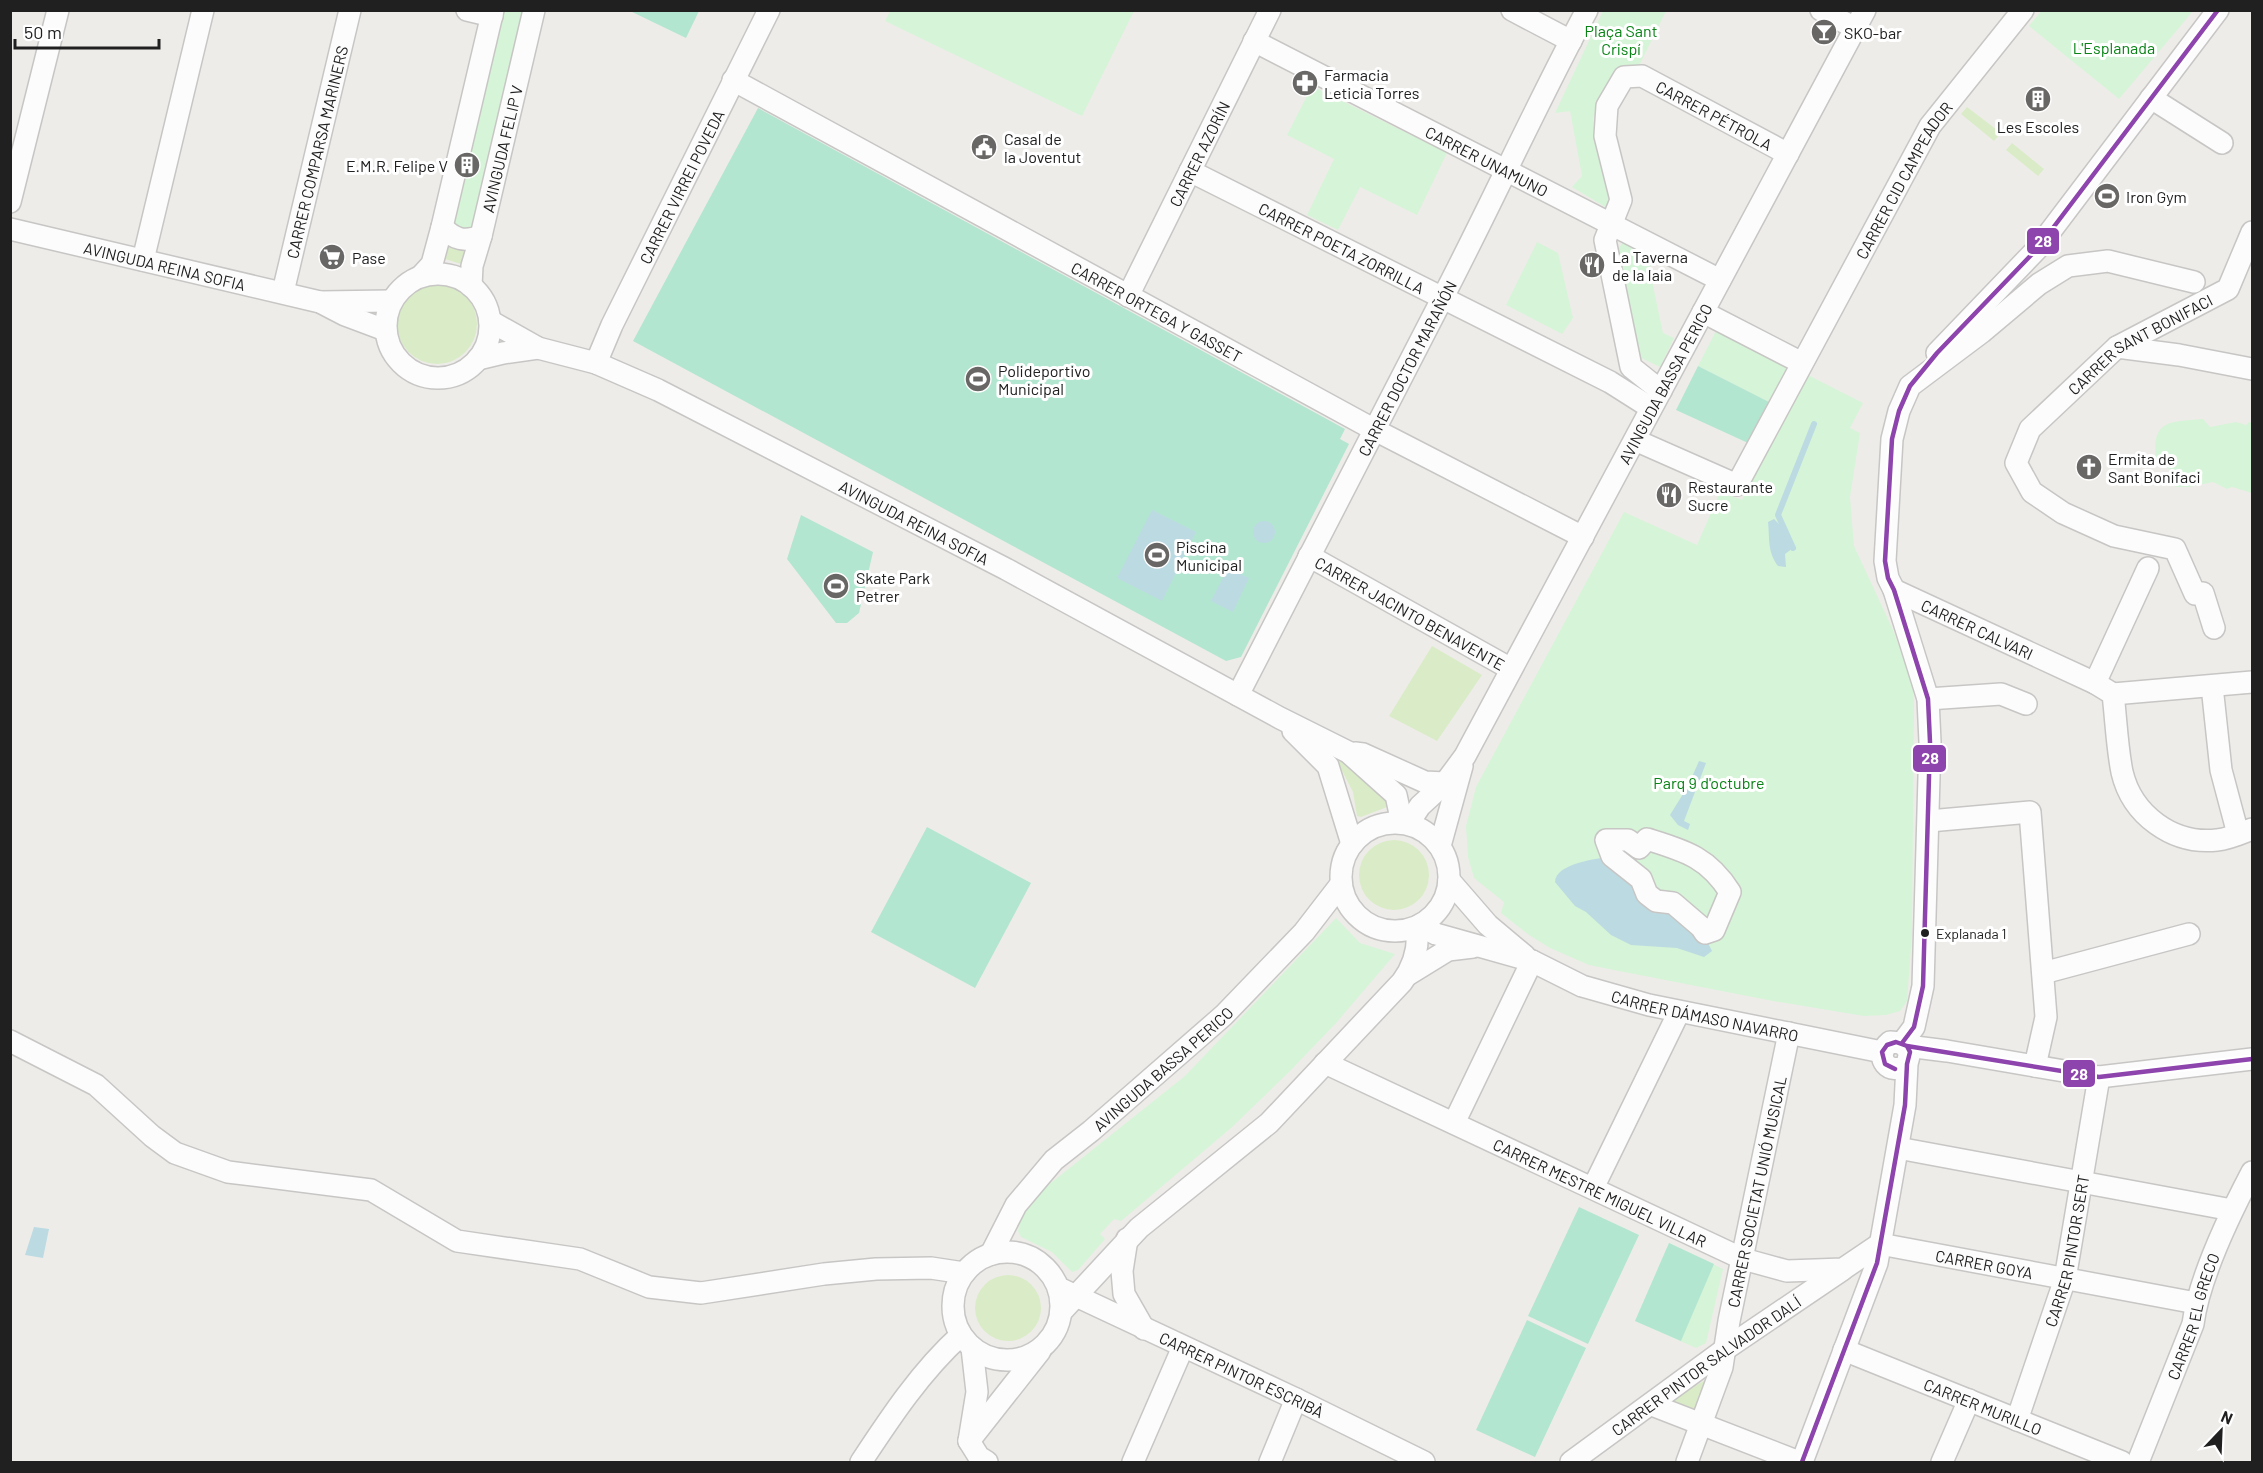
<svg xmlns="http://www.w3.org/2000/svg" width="2263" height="1473" font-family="Barlow,sans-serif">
  <rect width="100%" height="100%" fill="#eeece9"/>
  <path fill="#daecc7" d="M 1967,107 L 2001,133 L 1994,141 L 1961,114 Z
    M 2012,143 L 2044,169 L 2038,176 L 2006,150 Z
    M 447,241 L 469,247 L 464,265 L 442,258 Z
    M397 324a40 40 0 1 1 80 0a40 40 0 1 1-80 0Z
    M 1432,646 L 1482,675 L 1437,741 L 1389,716 Z
    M 1340,757 L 1389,801 L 1387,807 L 1361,817 L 1357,816 L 1353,792 L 1336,759 Z
    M1359 875a35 35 0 1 1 70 0a35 35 0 1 1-70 0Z
    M975 1308a33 33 0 1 1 66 0a33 33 0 1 1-66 0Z
    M 1712,1376 L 1699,1411 L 1670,1401 Z"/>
  <path fill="#d6f4d7" d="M 2042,10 L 2193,10 L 2193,11 L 2119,99 L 2029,26 Z
    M 502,11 L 526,11 L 473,229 L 467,234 L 450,222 Z
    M 890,11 L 890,10 L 1134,11 L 1082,116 L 885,21 Z
    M 1603,11 L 1666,11 L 1638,68 L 1614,79 L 1593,118 L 1612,195 L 1607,208 L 1572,187 L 1582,176 L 1570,111 L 1555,113 Z
    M 1312,86 L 1447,153 L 1417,215 L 1360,187 L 1338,230 L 1307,215 L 1334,159 L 1287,135 Z
    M 1537,242 L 1558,253 L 1573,318 L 1562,334 L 1506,305 Z
    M 1623,242 L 1659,261 L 1649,267 L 1663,333 L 1674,338 L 1660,367 L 1637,356 L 1619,248 Z
    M 1718,327 L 1789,363 L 1769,402 L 1698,366 Z
    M 1808,375 L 1863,403 L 1850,428 L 1860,433 L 1850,497 L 1854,546 L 1893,630 L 1912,681 L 1914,701 L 1912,934 L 1907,1001 L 1900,1011 L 1886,1015 L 1864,1016 L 1773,1001 L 1619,971 L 1589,965 L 1550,948 L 1529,935 L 1501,913 L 1504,902 L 1474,878 L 1468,857 L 1466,826 L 1476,787 L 1624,512 L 1697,545 L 1720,492 L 1742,500 Z
    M 2203,419 L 2210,427 L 2236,422 L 2246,425 L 2249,422 L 2252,423 L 2252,493 L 2232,487 L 2227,489 L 2213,482 L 2189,487 L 2175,487 L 2173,470 L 2164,467 L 2156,461 C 2151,419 2169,422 2203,419 Z
    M 1336,918 L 1360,943 L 1395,954 L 1336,1023 L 1290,1071 L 1231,1128 L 1121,1221 L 1114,1219 L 1100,1234 L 1105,1239 L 1078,1270 L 1072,1272 L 1052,1252 L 1021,1237 L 1018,1231 L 1021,1219 L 1037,1194 L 1185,1076 Z
    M 1669,1243 L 1723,1269 L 1706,1343 L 1696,1348 L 1635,1321 Z"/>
  <path fill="#b3e6d1" d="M 630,11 L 699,11 L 686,38 Z
    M 758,108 L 1345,429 L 1340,439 L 1349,444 L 1241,657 L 1226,661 L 633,341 Z
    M 1698,366 L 1769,402 L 1748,443 L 1676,410 Z
    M 801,515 L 873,552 L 859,613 L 847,623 L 836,623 L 787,559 Z
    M 927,827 L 1031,883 L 975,988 L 871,932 Z
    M 1579,1207 L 1639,1235 L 1588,1344 L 1528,1316 Z
    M 1669,1243 L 1714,1264 L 1681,1341 L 1635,1321 Z
    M 1527,1320 L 1586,1348 L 1535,1457 L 1476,1430 Z"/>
  <path fill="#bcdae2" d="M 1152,510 L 1196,532 L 1162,601 L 1117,578 Z
    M 1774,519 L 1784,529 L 1793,548 L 1785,554 L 1786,567 L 1778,566 C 1767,551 1770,539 1768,522 Z
    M1253 532a11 11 0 1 1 22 0a11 11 0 1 1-22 0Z
    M 1228,568 L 1249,578 L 1233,612 L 1211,601 Z
    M 1699,761 L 1706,763 L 1684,821 L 1690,824 L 1688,830 L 1678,825 L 1670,815 L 1688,786 Z
    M 1612,856 L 1707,941 L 1712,951 L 1704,957 L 1677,948 L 1631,945 L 1611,935 L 1586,912 L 1575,906 L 1555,882 C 1556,863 1597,859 1612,856 Z
    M 34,1227 L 49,1229 L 43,1258 L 25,1255 Z"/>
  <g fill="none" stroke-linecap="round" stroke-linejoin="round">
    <path stroke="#bcdae2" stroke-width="6" d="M 1793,548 L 1778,515 L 1814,424"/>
    <defs>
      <g id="minor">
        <path d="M 467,10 L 492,16"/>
        <path d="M 1512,10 L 1571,41"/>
        <path d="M 1821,10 L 1855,28"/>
        <path id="s1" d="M 1254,41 L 1720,280"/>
        <path id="s2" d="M 733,80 L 1373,429 L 1583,537"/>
        <path d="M 2151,98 L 2222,143"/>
        <path id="s3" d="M 1190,171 L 1610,382 L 1651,408"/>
        <path d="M 10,202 L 58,10"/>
        <path d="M 442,227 C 455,240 464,242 481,236"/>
        <path id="s4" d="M 10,229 L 320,302 L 345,315 L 385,330"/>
        <path d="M 143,260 L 203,10"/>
        <circle cx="438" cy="326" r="52"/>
        <path d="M 421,276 L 432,264 L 442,227 L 493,10"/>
        <path id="s5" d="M 471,286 L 472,266 L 481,236 L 534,10"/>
        <path id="s6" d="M 283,292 L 350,10"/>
        <path id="s7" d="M 1128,296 L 1270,10"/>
        <path d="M 320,302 L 391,301"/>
        <path d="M 1703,312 L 1802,363"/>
        <path id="s8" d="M 490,321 L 538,348 L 596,363 L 658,390 L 1006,569 L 1280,718 L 1348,752 L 1396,795 L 1402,823"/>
        <path d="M 2117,347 L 2179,355 L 2252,369"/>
        <path d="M 1937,353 L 2037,249 L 2218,10"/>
        <path d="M 478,359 L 503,353 L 538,348"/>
        <path id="s9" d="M 596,363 L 612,325 L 769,10"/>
        <path id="s10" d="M 1661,391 L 1631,367 L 1605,240 L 1621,200 L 1605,136 L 1607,106 L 1624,77 L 1642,76 L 1788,154"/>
        <path id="s11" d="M 1635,440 L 1737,485 L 1930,126 L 2023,10"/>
        <path id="s12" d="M 1309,556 L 1511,669"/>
        <path id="s13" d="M 1894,590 L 2095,683 L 2113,694 C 2116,719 2117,747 2122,772 C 2132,815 2173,845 2217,840 C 2229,839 2242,833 2252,829"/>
        <path id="s14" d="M 2214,628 L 2203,593 L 2195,594 L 2175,549 L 2114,536 L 2063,513 L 2032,492 L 2016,463 L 2030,429 L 2117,347 L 2228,289 L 2252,232"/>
        <path d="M 2095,683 L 2148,568"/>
        <path d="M 2212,686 L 2221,770 L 2238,834"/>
        <path d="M 2113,694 L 2252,682"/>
        <path id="s15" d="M 1238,695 C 1306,563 1374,431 1442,299 C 1492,203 1536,105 1587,10"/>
        <path d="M 1928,699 L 2001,694 L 2026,704"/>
        <path d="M 1293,731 L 1328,766 L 1352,844"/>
        <path d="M 1355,753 L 1363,754 L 1425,782 L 1445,783"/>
        <path d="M 1929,821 L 2030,812 L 2046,1017 L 2035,1066"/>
        <circle cx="1395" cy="877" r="54"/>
        <path id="s16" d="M 1408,824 L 1420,806 L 1445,783 L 1465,756 L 1865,10"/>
        <path d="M 1647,839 C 1685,851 1708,857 1730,892 L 1714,930 L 1705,933 L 1701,927 L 1673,903 L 1656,901 L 1647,894 L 1641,879 L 1612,856 L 1606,840 L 1628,840 L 1639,848 Z"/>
        <path d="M 1440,846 L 1462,766"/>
        <path d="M 1449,880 L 1488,925 L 1525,956"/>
        <path id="s17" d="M 1420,926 L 1436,934 L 1532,961 L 1582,986 L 1649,1005 L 1882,1052"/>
        <path d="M 2043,973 L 2189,934"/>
        <path d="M 1409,974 L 1448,950 L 1473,947"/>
        <path d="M 10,1041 L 96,1085 L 152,1136 L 175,1153 L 228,1172 L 371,1190 L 457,1241 L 580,1259 L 649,1287 L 701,1293 L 824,1274 L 876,1269 L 931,1268 L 964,1273"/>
        <path d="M 1902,1043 L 1914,1027 L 1923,986 L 1930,742 L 1928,699 L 1894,590 L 1888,578 L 1885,561 L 1892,439 L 1899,411 L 1910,386 L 1982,332 L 2039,284 L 2068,266 L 2108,261 L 2194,282"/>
        <path d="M 1907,1046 L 1947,1051 L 2099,1077 L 2252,1059"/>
        <path id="s18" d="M 1325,1063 L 1743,1259 L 1787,1271 L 1843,1269 L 1880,1244 L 2196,1303"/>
        <path d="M 1454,1123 L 1532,961"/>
        <path d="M 1898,1148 L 2232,1210"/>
        <path d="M 1593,1188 L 1679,1012"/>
        <path d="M 1127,1239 L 1122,1271 L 1124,1294 L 1144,1329"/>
        <circle cx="1007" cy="1306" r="54"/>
        <path id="s19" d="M 991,1254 L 1016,1205 L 1054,1160 L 1091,1131 L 1224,1015 L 1304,932 L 1341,884"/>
        <path id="s20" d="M 1059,1288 L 1296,1399 L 1424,1462"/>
        <path d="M 1061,1312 L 1139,1228 L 1269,1123 L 1402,982 C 1414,966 1419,946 1417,927"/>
        <path d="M 972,1348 L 977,1392 L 969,1441 L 979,1457 L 987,1462"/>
        <path id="s21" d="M 1844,1350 L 2122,1462"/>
        <path d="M 1652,1405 L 1799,1462"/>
        <path id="s22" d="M 2017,1420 L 2065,1279 L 2099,1077"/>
        <path d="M 969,1441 L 1040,1351"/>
        <path d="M 861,1462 C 890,1418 921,1371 961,1335"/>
        <path d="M 1133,1462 L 1183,1347"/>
        <path d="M 1270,1462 L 1296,1399"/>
        <path id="s23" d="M 1571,1462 L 1724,1350 L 1842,1270"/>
        <path id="s24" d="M 1687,1462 L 1722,1367 L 1729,1321 L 1789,1033"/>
        <path d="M 1802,1462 L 1877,1263 L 1905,1105 L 1907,1064 L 1910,1052 L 1902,1043 L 1890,1042 C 1872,1057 1890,1078 1907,1064"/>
        <path d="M 1942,1462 L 1969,1400"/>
        <path id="s25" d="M 2138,1462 L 2193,1324 C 2199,1277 2230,1214 2252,1172"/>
      </g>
    </defs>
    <use href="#minor" stroke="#c7c6c5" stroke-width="24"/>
    <use href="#minor" stroke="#fcfcfc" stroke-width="21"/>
    <defs>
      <path id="bus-1" d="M 1902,1043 L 1914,1027 L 1923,986 L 1930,742 L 1928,699 L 1894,590 L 1888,578 L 1885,561 L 1892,439 L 1899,411 L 1910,386 L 1937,353 L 2037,249 L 2218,10
        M 1907,1046 L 2099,1077 L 2252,1059
        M 1802,1462 L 1877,1263 L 1905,1105 L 1907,1064 L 1910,1052 L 1907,1046 L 1896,1042 L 1887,1045 L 1882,1052 L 1885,1064 L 1895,1069"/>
    </defs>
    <use href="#bus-1" stroke="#fff" stroke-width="9"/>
    <use href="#bus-1" stroke="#8e44ad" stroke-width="4.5"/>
  </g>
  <defs>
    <symbol id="bar-disc" viewBox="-11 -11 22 22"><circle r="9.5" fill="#686766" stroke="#fff"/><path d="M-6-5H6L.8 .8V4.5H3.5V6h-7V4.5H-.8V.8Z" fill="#fff"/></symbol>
    <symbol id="pharmacy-disc" viewBox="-11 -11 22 22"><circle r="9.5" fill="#686766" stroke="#fff"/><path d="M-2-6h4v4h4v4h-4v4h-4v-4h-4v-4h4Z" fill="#fff"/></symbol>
    <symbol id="building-disc" viewBox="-11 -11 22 22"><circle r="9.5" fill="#686766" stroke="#fff"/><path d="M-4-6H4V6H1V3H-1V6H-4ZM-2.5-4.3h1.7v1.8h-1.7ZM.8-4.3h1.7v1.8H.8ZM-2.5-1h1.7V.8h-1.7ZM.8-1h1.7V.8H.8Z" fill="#fff"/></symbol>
    <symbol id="civic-disc" viewBox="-11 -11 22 22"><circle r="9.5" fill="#686766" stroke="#fff"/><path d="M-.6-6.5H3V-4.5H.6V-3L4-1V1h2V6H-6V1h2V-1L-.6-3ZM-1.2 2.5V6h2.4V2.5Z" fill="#fff"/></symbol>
    <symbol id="stadium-disc" viewBox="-11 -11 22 22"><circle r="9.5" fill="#686766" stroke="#fff"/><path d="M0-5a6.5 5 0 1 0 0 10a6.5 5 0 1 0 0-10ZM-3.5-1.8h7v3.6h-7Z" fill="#fff"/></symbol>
    <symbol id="supermarket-disc" viewBox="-11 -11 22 22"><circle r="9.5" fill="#686766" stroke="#fff"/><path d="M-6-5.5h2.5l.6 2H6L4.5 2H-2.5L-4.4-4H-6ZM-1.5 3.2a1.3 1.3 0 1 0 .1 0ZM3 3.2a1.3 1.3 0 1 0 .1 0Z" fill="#fff"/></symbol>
    <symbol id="restaurant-disc" viewBox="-11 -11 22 22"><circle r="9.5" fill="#686766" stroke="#fff"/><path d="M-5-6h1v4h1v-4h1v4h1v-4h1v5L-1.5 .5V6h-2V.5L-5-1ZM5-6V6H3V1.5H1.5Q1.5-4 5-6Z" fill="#fff"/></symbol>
    <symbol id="church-disc" viewBox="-11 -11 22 22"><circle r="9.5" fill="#686766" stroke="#fff"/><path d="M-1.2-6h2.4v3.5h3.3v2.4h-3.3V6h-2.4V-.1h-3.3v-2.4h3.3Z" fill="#fff"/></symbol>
  </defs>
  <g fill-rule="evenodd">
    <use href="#bar-disc" x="1809" y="17" width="30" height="30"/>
    <use href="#pharmacy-disc" x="1290" y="68" width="30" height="30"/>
    <use href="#building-disc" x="2023" y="84" width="30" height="30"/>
    <use href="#civic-disc" x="969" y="132" width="30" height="30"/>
    <use href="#building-disc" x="452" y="150" width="30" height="30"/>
    <use href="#stadium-disc" x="2092" y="181" width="30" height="30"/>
    <use href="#supermarket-disc" x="317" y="242" width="30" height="30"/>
    <use href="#restaurant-disc" x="1577" y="250" width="30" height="30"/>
    <use href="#stadium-disc" x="963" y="364" width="30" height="30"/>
    <use href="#church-disc" x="2074" y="452" width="30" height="30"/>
    <use href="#restaurant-disc" x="1654" y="480" width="30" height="30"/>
    <use href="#stadium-disc" x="1142" y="540" width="30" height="30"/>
    <use href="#stadium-disc" x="821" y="571" width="30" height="30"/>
  </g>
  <circle fill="#202020" stroke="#fff" stroke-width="2" cx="1925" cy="933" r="5"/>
  <g text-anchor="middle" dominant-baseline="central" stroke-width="6" stroke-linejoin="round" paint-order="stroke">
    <g font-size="14" fill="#202020" stroke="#fff" text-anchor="start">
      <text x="1936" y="933">Explanada 1</text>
    </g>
    <g font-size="16" fill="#098315" stroke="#fff">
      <text x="1621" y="30">Plaça Sant<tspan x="1621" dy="18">Crispí</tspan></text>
      <text x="2114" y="47">L'Esplanada</text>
      <text x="1709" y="782">Parq 9 d'octubre</text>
    </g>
    <g font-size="16" fill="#202020" stroke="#fff" text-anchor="start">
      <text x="1844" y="32">SKO-bar</text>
      <text x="1324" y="74">Farmacia<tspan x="1324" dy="18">Leticia Torres</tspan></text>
      <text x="2038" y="126" text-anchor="middle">Les Escoles</text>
      <text x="1004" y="138">Casal de<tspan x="1004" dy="18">la Joventut</tspan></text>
      <text x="448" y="165" text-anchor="end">E.M.R. Felipe V</text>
      <text x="2126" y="196">Iron Gym</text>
      <text x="1612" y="256">La Taverna<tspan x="1612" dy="18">de la Iaia</tspan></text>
      <text x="352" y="257">Pase</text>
      <text x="998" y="370">Polideportivo<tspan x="998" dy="18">Municipal</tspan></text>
      <text x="2108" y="458">Ermita de<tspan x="2108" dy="18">Sant Bonifaci</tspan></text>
      <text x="1688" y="486">Restaurante<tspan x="1688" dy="18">Sucre</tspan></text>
      <text x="1176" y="546">Piscina<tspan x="1176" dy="18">Municipal</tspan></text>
      <text x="856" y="577">Skate Park<tspan x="856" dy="18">Petrer</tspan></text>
    </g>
    <g font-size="16" fill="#202020" stroke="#fff">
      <text stroke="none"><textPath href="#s10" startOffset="441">CARRER PÉTROLA</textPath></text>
      <text stroke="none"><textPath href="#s5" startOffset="141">AVINGUDA FELIP V</textPath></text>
      <text stroke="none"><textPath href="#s6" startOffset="144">CARRER COMPARSA MARINERS</textPath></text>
      <text stroke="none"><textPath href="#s7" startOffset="159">CARRER AZORÍN</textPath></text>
      <text stroke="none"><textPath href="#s1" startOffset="262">CARRER UNAMUNO</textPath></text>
      <text stroke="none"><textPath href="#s11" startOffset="459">CARRER CID CAMPEADOR</textPath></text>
      <text stroke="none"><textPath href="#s9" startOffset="196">CARRER VIRREI POVEDA</textPath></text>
      <text stroke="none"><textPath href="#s3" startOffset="170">CARRER POETA ZORRILLA</textPath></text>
      <text stroke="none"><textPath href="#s4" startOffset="159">AVINGUDA REINA SOFIA</textPath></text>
      <text stroke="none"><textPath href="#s2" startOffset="483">CARRER ORTEGA Y GASSET</textPath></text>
      <text stroke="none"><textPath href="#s14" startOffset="460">CARRER SANT BONIFACI</textPath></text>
      <text stroke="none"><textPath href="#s15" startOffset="368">CARRER DOCTOR MARAÑÓN</textPath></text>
      <text stroke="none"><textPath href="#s16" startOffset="512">AVINGUDA BASSA PERICO</textPath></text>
      <text stroke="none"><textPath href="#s8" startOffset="471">AVINGUDA REINA SOFIA</textPath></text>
      <text stroke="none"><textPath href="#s12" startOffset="116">CARRER JACINTO BENAVENTE</textPath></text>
      <text stroke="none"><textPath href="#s13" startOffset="92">CARRER CALVARI</textPath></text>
      <text stroke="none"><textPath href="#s17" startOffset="300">CARRER DÁMASO NAVARRO</textPath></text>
      <text stroke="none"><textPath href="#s19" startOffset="256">AVINGUDA BASSA PERICO</textPath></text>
      <text stroke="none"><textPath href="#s24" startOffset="280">CARRER SOCIETAT UNIÓ MUSICAL</textPath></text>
      <text stroke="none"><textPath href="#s18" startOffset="304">CARRER MESTRE MIGUEL VILLAR</textPath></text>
      <text stroke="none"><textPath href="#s22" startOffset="177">CARRER PINTOR SERT</textPath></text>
      <text stroke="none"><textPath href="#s18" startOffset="714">CARRER GOYA</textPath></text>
      <text stroke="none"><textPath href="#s25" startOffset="156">CARRER EL GRECO</textPath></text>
      <text stroke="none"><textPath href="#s23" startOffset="166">CARRER PINTOR SALVADOR DALÍ</textPath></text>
      <text stroke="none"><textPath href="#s20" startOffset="202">CARRER PINTOR ESCRIBÀ</textPath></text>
      <text stroke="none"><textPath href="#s21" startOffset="150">CARRER MURILLO</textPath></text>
    </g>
  </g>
  <g stroke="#fff" stroke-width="2">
    <rect x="2026" y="227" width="34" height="28" rx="6" fill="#8e44ad"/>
    <rect x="1912" y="744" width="35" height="29" rx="6" fill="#8e44ad"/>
    <rect x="2062" y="1059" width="34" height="29" rx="6" fill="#8e44ad"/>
  </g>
  <g font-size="16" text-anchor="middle" font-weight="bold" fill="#fff">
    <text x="2043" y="247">28</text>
    <text x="1930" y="764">28</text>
    <text x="2079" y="1080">28</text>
  </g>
  <rect width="2263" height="1473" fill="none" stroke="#202020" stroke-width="24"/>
  <g transform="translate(2221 1431) rotate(23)" stroke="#ffffff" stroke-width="4.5" paint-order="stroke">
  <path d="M0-4.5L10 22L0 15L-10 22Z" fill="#202020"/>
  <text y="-9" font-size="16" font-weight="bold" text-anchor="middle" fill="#202020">N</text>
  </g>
  <path d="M15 39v9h144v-9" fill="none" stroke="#202020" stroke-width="3"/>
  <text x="24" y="39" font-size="18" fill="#202020" stroke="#ffffff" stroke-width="4.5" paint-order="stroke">50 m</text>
</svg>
